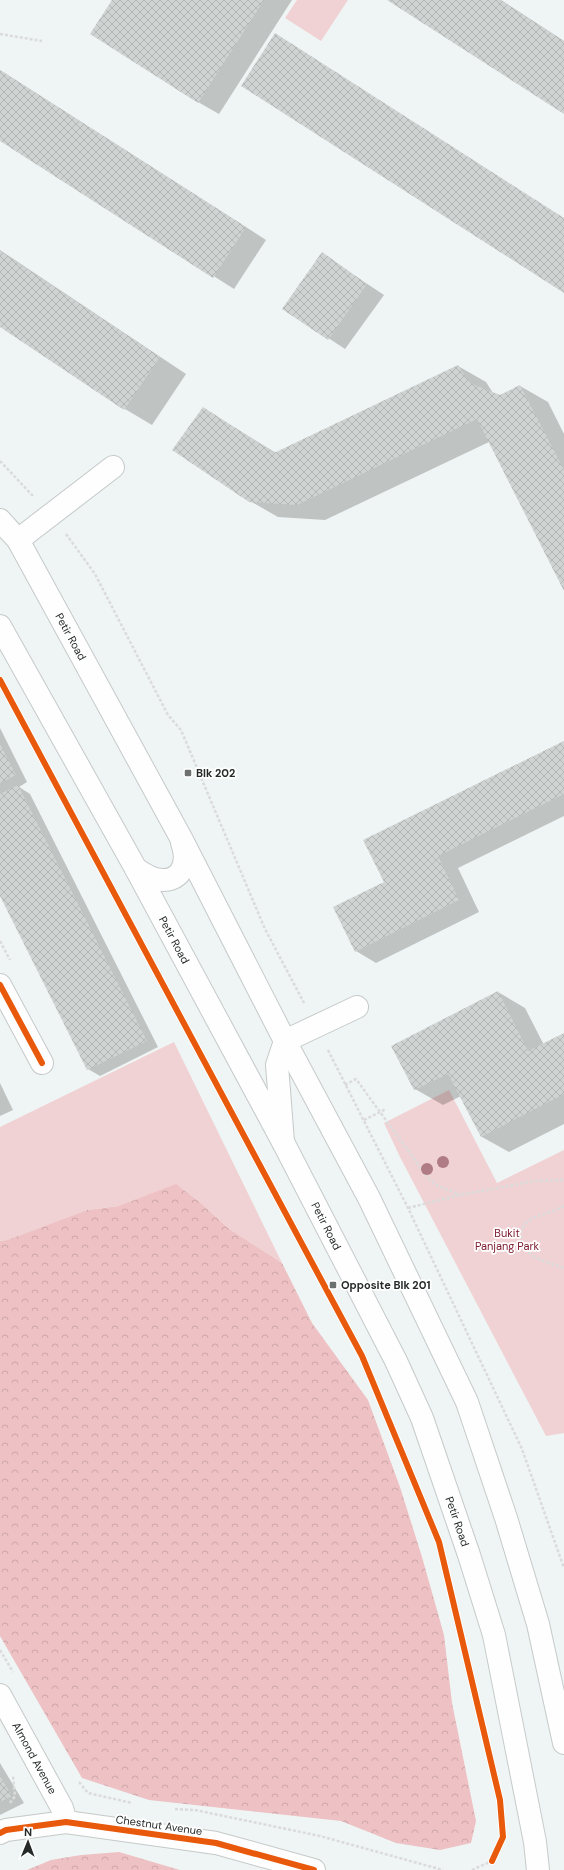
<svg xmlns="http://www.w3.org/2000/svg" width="564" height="1870" font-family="'DM Sans',sans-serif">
  <defs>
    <pattern id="forest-crowns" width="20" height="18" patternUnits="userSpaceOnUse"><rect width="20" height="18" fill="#eec1c4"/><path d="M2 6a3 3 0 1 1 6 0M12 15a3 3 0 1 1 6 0" fill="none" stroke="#cca6a8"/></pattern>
    <pattern id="building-cross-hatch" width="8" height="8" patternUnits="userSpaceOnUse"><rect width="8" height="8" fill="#cfd4d3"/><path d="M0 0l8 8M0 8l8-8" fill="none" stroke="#b2b6b5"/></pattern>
  </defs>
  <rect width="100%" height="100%" fill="#eff5f4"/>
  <path fill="#f1d2d4" d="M 297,0 L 348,0 L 321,41 L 285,18 Z
    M 174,1042 L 282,1263 L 228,1228 L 203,1205 L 119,1206 L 87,1210 L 7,1240 L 0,1241 L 0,1127 Z
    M 449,1090 L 497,1183 L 564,1150 L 564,1433 L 546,1436 L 400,1157 L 384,1123 Z"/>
  <path fill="url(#forest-crowns)" d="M 176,1184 L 203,1205 L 228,1228 L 282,1263 L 312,1323 L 368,1400 L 400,1487 L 422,1557 L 444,1635 L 452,1703 L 476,1821 L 471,1843 L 440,1850 L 396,1843 L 341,1821 L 149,1800 L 82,1778 L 0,1636 L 0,1241 L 7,1240 L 87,1210 L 119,1206 Z
    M 119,1852 L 180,1870 L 27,1870 L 51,1860 L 81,1855 Z"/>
  <path fill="#0003" d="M 113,0 L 292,0 L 219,114 L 198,102 Z
    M 389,0 L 501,0 L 564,41 L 564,113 Z
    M 0,70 L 266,240 L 234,289 L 0,140 Z
    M 0,250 L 186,374 L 152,425 L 125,409 L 0,326 Z
    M 322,254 L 384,295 L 345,349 L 283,308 Z
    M 458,366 L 486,382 L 493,393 L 500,396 L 520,386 L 548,402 L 564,434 L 564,589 L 489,442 L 325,520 L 278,517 L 250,501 L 203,408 L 276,453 Z
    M 0,728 L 27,782 L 19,787 L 30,794 L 158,1047 L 100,1076 L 88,1069 L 0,894 Z
    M 564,742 L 564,816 L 458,868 L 479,912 L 376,963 L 356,951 L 385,882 Z
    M 498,992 L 525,1008 L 544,1045 L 564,1034 L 564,1124 L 509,1152 L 482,1137 L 461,1096 L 443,1105 L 415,1089 L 392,1047 Z
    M 0,1083 L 13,1110 L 0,1116 Z
    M 0,1763 L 24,1803 L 0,1815 Z"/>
  <path fill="url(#building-cross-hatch)" d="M 112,0 L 264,0 L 198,103 L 90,34 Z
    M 387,0 L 500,0 L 564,41 L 564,114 Z
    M 275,33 L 564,218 L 564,293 L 241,86 Z
    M 0,70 L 246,227 L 213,278 L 0,141 Z
    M 0,251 L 160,357 L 124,410 L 0,327 Z
    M 322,252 L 367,284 L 328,340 L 282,309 Z
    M 458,365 L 470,383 L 500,395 L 520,385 L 564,470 L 564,591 L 477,419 L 297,505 L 249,502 L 172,450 L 203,407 L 274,453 Z
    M 564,741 L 564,794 L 438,856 L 459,900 L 355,952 L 333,907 L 384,882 L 363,840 Z
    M 0,744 L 16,775 L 0,783 Z
    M 18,785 L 147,1041 L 87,1070 L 0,896 L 0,794 Z
    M 498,991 L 528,1051 L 564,1033 L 564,1094 L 481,1137 L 448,1074 L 414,1090 L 391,1046 Z
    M 0,1776 L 12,1796 L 0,1802 Z"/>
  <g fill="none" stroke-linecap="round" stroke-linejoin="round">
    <defs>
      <g id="minor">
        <path d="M 18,540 L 113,467"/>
        <path d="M 0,985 L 42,1063"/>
        <path d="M 283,1142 L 277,1065 L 285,1041 L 357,1007"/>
        <path id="s1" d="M 0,1695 L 62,1808 L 66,1822"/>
        <path d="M 0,1833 L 6,1830 L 66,1822 L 216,1843 L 314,1870"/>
      </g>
      <g id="major">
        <path id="s2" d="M 0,520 L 18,540 L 181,838 L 285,1041 L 369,1198 L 467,1402 L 506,1518 L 538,1624 L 564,1743"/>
        <path id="s3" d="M 0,626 L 136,869 L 283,1142 L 396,1361 L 422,1418 L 469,1555 L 494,1635 L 535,1842 L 538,1870"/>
        <path d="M 136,869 C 142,873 148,877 155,879 C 180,885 190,864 182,843"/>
      </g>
    </defs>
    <use href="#minor" stroke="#c5cac9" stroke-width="24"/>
    <use href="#major" stroke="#c5cac9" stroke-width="24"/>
    <path stroke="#dadbda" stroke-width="2.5" stroke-dasharray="3 2" stroke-linecap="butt" d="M 0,34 L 42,41
      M 0,461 L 33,496
      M 66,534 L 95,574 L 168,715 L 181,730 L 265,929 L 304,1003
      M 0,941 L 10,960
      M 328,1050 L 408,1208 L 522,1449 L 564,1568
      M 345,1085 L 356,1079 L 428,1178 L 438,1186 L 460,1195
      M 364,1120 L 386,1109
      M 564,1206 C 553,1212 540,1214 530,1220 C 524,1224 521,1229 521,1235 C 520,1257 548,1262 564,1268
      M 408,1208 L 460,1195 L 534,1181 L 564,1180
      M 0,1650 L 13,1672
      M 79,1782 L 88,1793 L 132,1803
      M 10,1803 L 15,1796 L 13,1776
      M 175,1809 L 195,1810 L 320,1836 L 443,1870
      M 472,1870 L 492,1861"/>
    <use href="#minor" stroke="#fdfefd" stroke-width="22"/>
    <use href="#major" stroke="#fdfefd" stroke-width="22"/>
    <defs>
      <path id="cycleway" d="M 0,680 L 362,1356 L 439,1542 L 500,1800 L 503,1837 L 492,1861
        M 0,985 L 42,1063
        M 0,1833 L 6,1830 L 66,1822 L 216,1843 L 314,1870"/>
    </defs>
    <use href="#cycleway" stroke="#fff" stroke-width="8"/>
    <use href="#cycleway" stroke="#e8590c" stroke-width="6"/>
  </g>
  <g fill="#af7b85">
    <circle cx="443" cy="1162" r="6"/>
    <circle cx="427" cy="1169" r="6"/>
  </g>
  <g fill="#6c7170" stroke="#fff" stroke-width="1.5">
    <rect x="184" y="769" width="8" height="8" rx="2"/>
    <rect x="329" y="1281" width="8" height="8" rx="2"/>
  </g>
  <g text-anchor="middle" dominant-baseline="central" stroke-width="3.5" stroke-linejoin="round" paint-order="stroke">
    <g font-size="11" fill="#262a29" stroke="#fff">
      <text stroke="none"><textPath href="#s2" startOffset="137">Petir Road</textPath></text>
      <text stroke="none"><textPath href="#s3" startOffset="359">Petir Road</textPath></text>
      <text stroke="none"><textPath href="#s3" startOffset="683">Petir Road</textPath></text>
      <text stroke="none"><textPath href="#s3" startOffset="1007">Petir Road</textPath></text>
      <text stroke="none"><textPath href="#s1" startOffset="72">Almond Avenue</textPath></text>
      <text transform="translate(159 1825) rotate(8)">Chestnut Avenue</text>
    </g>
    <g font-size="11" font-weight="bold" fill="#262a29" stroke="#fff" text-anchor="start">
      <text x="196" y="773">Blk 202</text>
      <text x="341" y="1285">Opposite Blk 201</text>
    </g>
    <g font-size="11" fill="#7b182b" stroke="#fff">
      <text x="507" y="1233">Bukit<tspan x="507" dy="13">Panjang Park</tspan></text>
    </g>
  </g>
  <g transform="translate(28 1842) rotate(1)" stroke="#ffffff" stroke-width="3" paint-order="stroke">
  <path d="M0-3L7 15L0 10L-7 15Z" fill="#262a29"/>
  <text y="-6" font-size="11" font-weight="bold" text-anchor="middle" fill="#262a29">N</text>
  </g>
</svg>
